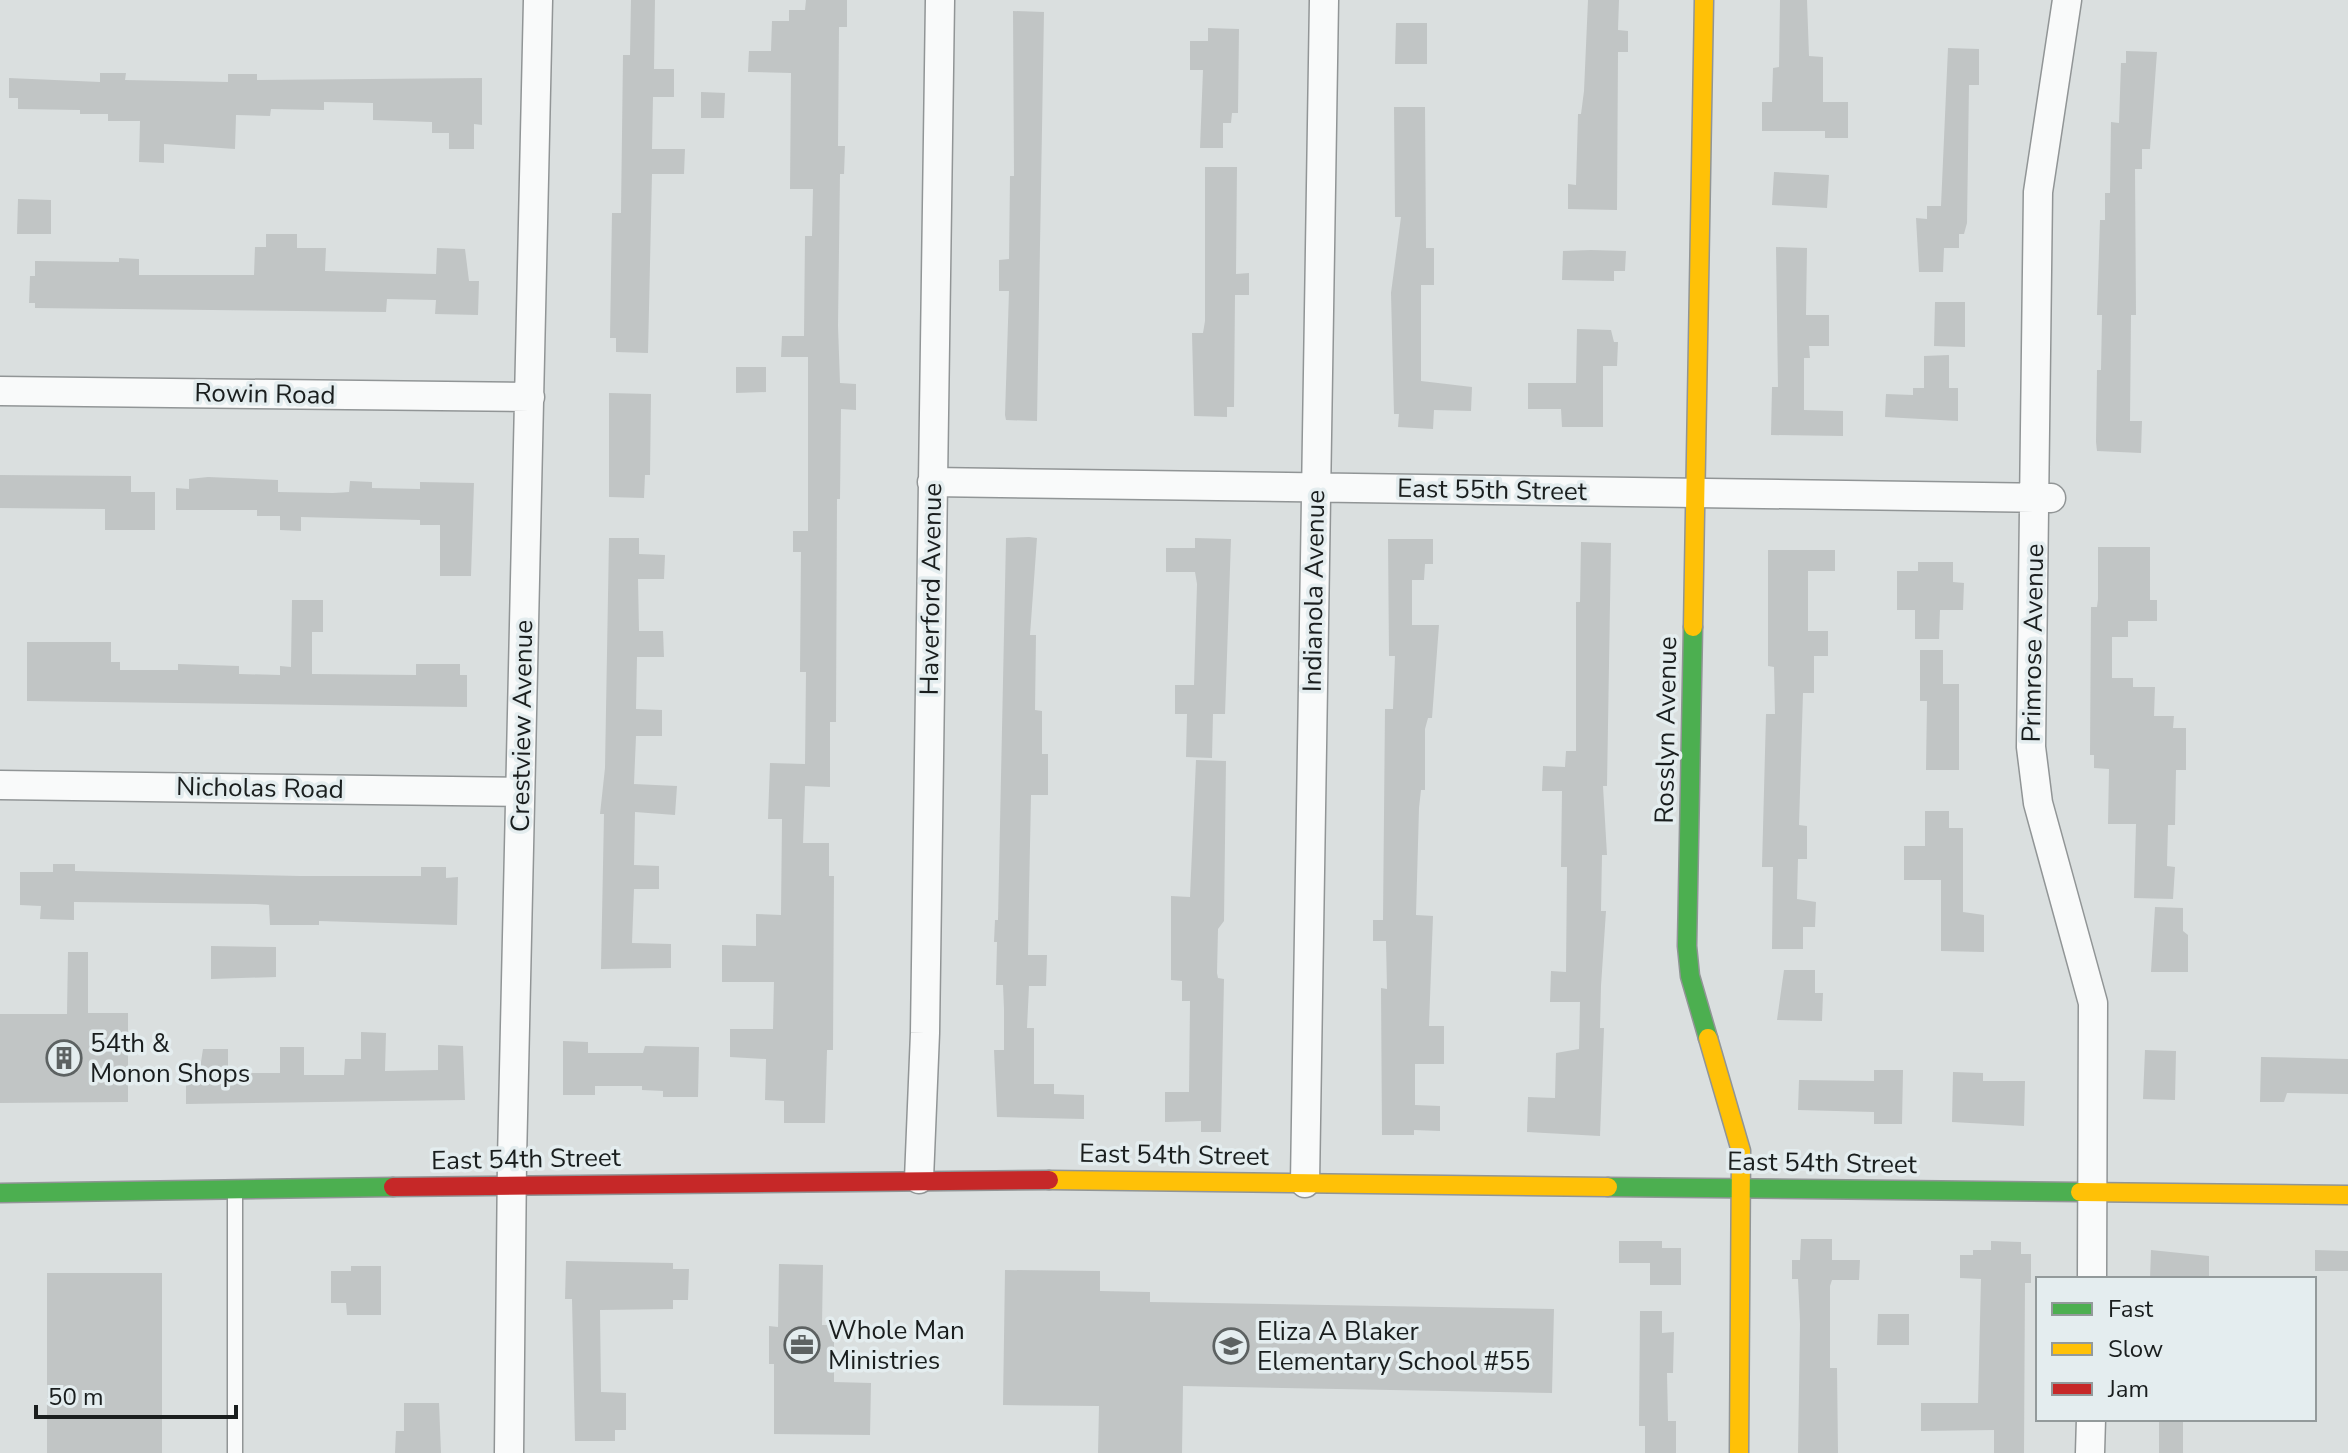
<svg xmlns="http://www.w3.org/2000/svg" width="2348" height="1453" font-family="'Nunito Sans',sans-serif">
  <rect width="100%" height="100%" fill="#dadfdf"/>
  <path fill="#c1c5c5" d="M 631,0 L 655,0 L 654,69 L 674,69 L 674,97 L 653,97 L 652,149 L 685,149 L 684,174 L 652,174 L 648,353 L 616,352 L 616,338 L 610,338 L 612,213 L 621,213 L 623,55 L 630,55 Z
    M 806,0 L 847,0 L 847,27 L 839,27 L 838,146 L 845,146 L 844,174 L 840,174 L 838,326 L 840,383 L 856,384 L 856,410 L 841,409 L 840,499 L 837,499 L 836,722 L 830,722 L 830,787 L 805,786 L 803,843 L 829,843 L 829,876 L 834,876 L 833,1050 L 827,1050 L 825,1123 L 784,1123 L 784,1101 L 765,1100 L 766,1059 L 730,1057 L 730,1029 L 773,1029 L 774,982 L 722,982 L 722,945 L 756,946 L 756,914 L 781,915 L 782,819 L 768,819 L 770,763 L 805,764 L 806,672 L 800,672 L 801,552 L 793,552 L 793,531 L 808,531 L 808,357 L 781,357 L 782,336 L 804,336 L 805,236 L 812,236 L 813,189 L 790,189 L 791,73 L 748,72 L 749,51 L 771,51 L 772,21 L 789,21 L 789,10 L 805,10 Z
    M 1588,0 L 1619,0 L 1618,30 L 1628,31 L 1628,52 L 1618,52 L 1617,210 L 1568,209 L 1568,184 L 1576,185 L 1578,114 L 1581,114 L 1584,91 Z
    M 1780,0 L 1807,0 L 1809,56 L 1823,57 L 1823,102 L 1848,102 L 1848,138 L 1825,138 L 1825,131 L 1762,131 L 1762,102 L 1772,102 L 1773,68 L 1779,67 Z
    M 1013,11 L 1044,12 L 1037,421 L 1006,420 L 1005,415 L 1009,291 L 999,291 L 999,260 L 1009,259 L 1010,176 L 1014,176 Z
    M 1396,23 L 1427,23 L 1427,64 L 1395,64 Z
    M 1208,28 L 1239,29 L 1238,113 L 1232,113 L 1231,123 L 1223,123 L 1223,148 L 1200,148 L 1203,70 L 1190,70 L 1190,41 L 1208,41 Z
    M 1948,48 L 1979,49 L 1979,85 L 1969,85 L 1967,223 L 1964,234 L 1959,234 L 1959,248 L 1944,248 L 1943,272 L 1919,272 L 1916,218 L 1927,219 L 1927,206 L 1941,206 Z
    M 2126,51 L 2157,52 L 2150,149 L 2142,149 L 2142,169 L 2135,169 L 2136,315 L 2131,315 L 2130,421 L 2142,421 L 2141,453 L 2097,451 L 2096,442 L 2097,370 L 2101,370 L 2102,315 L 2097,315 L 2100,220 L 2105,220 L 2105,193 L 2110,193 L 2111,122 L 2119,123 L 2121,63 L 2126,63 Z
    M 100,73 L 126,73 L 125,80 L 228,82 L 228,74 L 257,74 L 257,80 L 482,78 L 482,125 L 474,124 L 474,149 L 449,149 L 449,133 L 432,133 L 432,122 L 373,120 L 373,103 L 324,102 L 324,110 L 271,109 L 270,116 L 236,115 L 235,149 L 164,144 L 164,163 L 139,162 L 140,121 L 108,121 L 108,114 L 80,114 L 80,110 L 18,109 L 18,98 L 9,98 L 9,78 L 100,82 Z
    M 701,92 L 725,93 L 724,118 L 701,118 Z
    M 1394,107 L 1425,107 L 1426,248 L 1434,248 L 1434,285 L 1421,285 L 1421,381 L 1472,387 L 1471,411 L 1434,410 L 1433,429 L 1398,427 L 1399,414 L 1394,414 L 1391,293 L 1401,217 L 1395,217 Z
    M 1205,167 L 1237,167 L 1236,274 L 1249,273 L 1249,295 L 1235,295 L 1234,407 L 1227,407 L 1227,417 L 1194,416 L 1192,333 L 1203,333 L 1205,321 Z
    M 1774,172 L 1829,175 L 1827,208 L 1772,205 Z
    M 18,199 L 51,200 L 51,234 L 17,234 Z
    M 266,234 L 297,234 L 297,248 L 326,248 L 325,271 L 436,274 L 437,248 L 465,249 L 469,281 L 479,281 L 478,315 L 435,314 L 436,300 L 387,299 L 386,312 L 35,308 L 35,303 L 29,303 L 30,276 L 35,276 L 35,261 L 119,262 L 119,258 L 139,259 L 139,275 L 254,275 L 255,247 L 266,247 Z
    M 1776,247 L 1807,248 L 1806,315 L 1829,315 L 1829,346 L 1809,346 L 1810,358 L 1804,358 L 1804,410 L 1843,411 L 1843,436 L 1771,435 L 1772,387 L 1778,387 Z
    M 1591,250 L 1626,251 L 1625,271 L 1614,271 L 1614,281 L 1562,280 L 1563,251 Z
    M 1935,302 L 1965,302 L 1965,347 L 1934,346 Z
    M 1577,329 L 1611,330 L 1614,342 L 1618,342 L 1617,366 L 1603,366 L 1603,427 L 1562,427 L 1561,409 L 1528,409 L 1528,383 L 1576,383 Z
    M 1949,355 L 1949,388 L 1958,388 L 1958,421 L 1885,417 L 1886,394 L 1913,395 L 1913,388 L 1924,388 L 1924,356 Z
    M 736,367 L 766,367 L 766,392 L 736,393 Z
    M 609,393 L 651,394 L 650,475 L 645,475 L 644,498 L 609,497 Z
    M 0,475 L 131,476 L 131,492 L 155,492 L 155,530 L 105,530 L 105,509 L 0,508 Z
    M 208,477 L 278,480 L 278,492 L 333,493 L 349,492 L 350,481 L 372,482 L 372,488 L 420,489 L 420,482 L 474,483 L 471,576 L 440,576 L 440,525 L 420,525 L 420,520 L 301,517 L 301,531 L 280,530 L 280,516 L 257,516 L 257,510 L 176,510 L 176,488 L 189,489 L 189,479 Z
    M 1029,537 L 1037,538 L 1030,635 L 1036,635 L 1035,710 L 1042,711 L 1042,754 L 1048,754 L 1048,795 L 1031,795 L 1029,895 L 1028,955 L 1047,955 L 1046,986 L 1029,986 L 1027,1028 L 1034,1028 L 1034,1084 L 1054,1084 L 1054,1094 L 1084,1095 L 1084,1119 L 997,1117 L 994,1050 L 1004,1050 L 1004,1009 L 1003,985 L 996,985 L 997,942 L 994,942 L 995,920 L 998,920 L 1006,538 Z
    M 609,538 L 639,538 L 639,554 L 665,555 L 664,579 L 638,579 L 639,631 L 663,631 L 664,657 L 637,657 L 636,709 L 662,710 L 662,736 L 636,736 L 634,784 L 677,786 L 675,815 L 635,812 L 634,865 L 659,866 L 659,889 L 634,889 L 632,943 L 671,944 L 671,968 L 601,969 L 604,814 L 600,814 L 605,768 Z
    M 1195,538 L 1231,539 L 1225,714 L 1213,714 L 1212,758 L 1186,757 L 1187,714 L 1175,714 L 1175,685 L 1194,685 L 1197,584 L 1195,572 L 1166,572 L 1166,548 L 1195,548 Z
    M 1388,539 L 1433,539 L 1433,564 L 1425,564 L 1424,580 L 1412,580 L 1412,625 L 1439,625 L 1432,718 L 1428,718 L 1425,729 L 1425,790 L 1421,790 L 1419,808 L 1416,915 L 1433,916 L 1429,1026 L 1444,1026 L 1444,1064 L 1415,1064 L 1415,1105 L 1440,1106 L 1440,1131 L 1414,1130 L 1414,1135 L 1382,1135 L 1381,988 L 1387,989 L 1386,941 L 1373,941 L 1373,920 L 1383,920 L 1385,709 L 1393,709 L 1395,656 L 1389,656 Z
    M 1581,542 L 1611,543 L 1607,786 L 1603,786 L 1607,855 L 1602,855 L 1601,911 L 1606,911 L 1601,986 L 1600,1028 L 1604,1028 L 1600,1136 L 1527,1132 L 1528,1097 L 1555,1098 L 1556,1053 L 1579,1049 L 1580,1002 L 1550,1002 L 1551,971 L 1566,972 L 1567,867 L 1561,867 L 1562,791 L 1542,791 L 1543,766 L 1565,767 L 1566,751 L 1576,751 L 1576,602 L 1580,602 Z
    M 2098,547 L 2150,547 L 2150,600 L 2157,600 L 2157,621 L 2128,621 L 2128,637 L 2112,637 L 2112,678 L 2133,678 L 2133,687 L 2155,687 L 2154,716 L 2174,716 L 2173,728 L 2186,728 L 2186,770 L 2176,770 L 2175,825 L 2168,825 L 2167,866 L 2175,867 L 2173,899 L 2134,898 L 2136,824 L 2108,824 L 2109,769 L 2094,768 L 2094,755 L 2090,755 L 2091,607 L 2097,607 L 2098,599 Z
    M 1768,550 L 1835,550 L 1835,571 L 1808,571 L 1808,631 L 1828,631 L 1828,656 L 1814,656 L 1814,693 L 1803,693 L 1799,825 L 1807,826 L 1807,859 L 1798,859 L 1797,899 L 1816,902 L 1815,927 L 1803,927 L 1803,949 L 1772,949 L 1773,867 L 1762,867 L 1766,714 L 1775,714 L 1774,667 L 1768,666 Z
    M 1918,562 L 1953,562 L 1953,582 L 1964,583 L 1963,610 L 1940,610 L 1939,639 L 1915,639 L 1915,610 L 1897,610 L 1897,571 L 1918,571 Z
    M 292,600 L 323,600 L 323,632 L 312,632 L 312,674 L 416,675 L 416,664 L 460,664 L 460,675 L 467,675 L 467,707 L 27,701 L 27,642 L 111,642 L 111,662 L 120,662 L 120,670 L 178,670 L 178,664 L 239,666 L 239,674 L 280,675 L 280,666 L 291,667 Z
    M 1920,650 L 1943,650 L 1943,684 L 1959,684 L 1959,770 L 1926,770 L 1927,701 L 1920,701 Z
    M 1196,760 L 1226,761 L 1224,921 L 1218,929 L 1217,973 L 1218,978 L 1224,979 L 1221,1132 L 1201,1132 L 1201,1121 L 1165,1122 L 1165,1092 L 1189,1092 L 1190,1001 L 1182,1001 L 1182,981 L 1171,980 L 1171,896 L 1190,897 Z
    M 1925,811 L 1949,811 L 1949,828 L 1963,828 L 1963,912 L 1984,915 L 1984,952 L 1941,951 L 1941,880 L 1904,880 L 1904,846 L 1925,846 Z
    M 53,864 L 75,864 L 75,871 L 300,876 L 421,876 L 421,867 L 446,867 L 446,878 L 458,877 L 457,925 L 319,921 L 319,925 L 270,925 L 269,905 L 256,904 L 74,902 L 74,920 L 40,919 L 41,906 L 20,905 L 20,872 L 53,872 Z
    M 2155,907 L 2183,908 L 2183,931 L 2188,935 L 2188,972 L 2151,972 Z
    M 211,946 L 276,947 L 276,977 L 211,979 Z
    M 68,952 L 88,952 L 88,1013 L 128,1013 L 128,1102 L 0,1103 L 0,1014 L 67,1014 Z
    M 1784,970 L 1815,970 L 1815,993 L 1823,993 L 1822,1021 L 1777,1020 Z
    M 361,1032 L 386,1033 L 385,1071 L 438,1070 L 438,1045 L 463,1046 L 465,1100 L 186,1104 L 186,1074 L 199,1075 L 203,1049 L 228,1049 L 228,1073 L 280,1073 L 280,1047 L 304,1047 L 304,1075 L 344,1075 L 345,1059 L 361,1059 Z
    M 563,1041 L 588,1042 L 588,1053 L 643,1053 L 645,1046 L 699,1047 L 698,1097 L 663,1097 L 663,1091 L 642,1090 L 642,1086 L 595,1086 L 595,1095 L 563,1095 Z
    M 2145,1050 L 2176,1051 L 2175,1100 L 2143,1099 Z
    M 2261,1057 L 2348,1059 L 2348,1094 L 2287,1093 L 2284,1102 L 2260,1102 Z
    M 1874,1070 L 1903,1070 L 1902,1124 L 1874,1124 L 1874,1112 L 1798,1110 L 1799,1080 L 1874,1081 Z
    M 1953,1072 L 1983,1073 L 1983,1081 L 2025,1081 L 2024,1126 L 1952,1122 Z
    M 1801,1239 L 1832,1239 L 1832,1260 L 1860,1260 L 1859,1280 L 1832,1280 L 1830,1286 L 1830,1368 L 1837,1368 L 1838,1453 L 1798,1453 L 1800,1324 L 1798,1279 L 1792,1279 L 1792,1260 L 1800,1260 Z
    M 1619,1241 L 1662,1241 L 1662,1248 L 1681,1248 L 1681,1285 L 1650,1285 L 1650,1263 L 1619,1263 Z
    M 1991,1241 L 2021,1242 L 2021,1254 L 2031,1254 L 2031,1283 L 2025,1283 L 2024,1453 L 1994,1453 L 1994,1430 L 1921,1431 L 1921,1403 L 1978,1403 L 1981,1279 L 1960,1278 L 1960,1255 L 1973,1255 L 1973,1250 L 1991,1250 Z
    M 2151,1250 L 2209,1256 L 2209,1279 L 2150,1279 Z
    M 2315,1250 L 2348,1251 L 2348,1271 L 2315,1271 Z
    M 566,1261 L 673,1263 L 673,1269 L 689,1269 L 688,1300 L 673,1300 L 673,1309 L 600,1310 L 601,1392 L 626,1393 L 626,1430 L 615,1430 L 615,1441 L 575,1441 L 572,1299 L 565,1299 Z
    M 779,1264 L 823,1265 L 822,1325 L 834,1325 L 834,1382 L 871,1383 L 870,1435 L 774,1434 L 774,1364 L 769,1364 L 769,1326 L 778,1327 Z
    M 351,1266 L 381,1266 L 381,1315 L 347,1315 L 346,1303 L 331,1303 L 331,1271 L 351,1271 Z
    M 1005,1270 L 1100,1271 L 1100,1291 L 1150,1292 L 1150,1302 L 1554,1309 L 1552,1393 L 1183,1386 L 1182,1453 L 1098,1453 L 1099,1406 L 1003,1405 Z
    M 47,1273 L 162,1273 L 162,1453 L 47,1453 Z
    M 1640,1311 L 1662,1311 L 1662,1333 L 1674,1332 L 1673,1373 L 1667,1373 L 1668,1421 L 1676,1421 L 1676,1453 L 1645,1453 L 1645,1426 L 1639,1426 Z
    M 1878,1314 L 1909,1314 L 1909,1345 L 1877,1345 Z
    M 404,1403 L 439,1403 L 441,1453 L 395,1453 L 396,1431 L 404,1431 Z
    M 2159,1419 L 2183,1419 L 2183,1453 L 2159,1453 Z"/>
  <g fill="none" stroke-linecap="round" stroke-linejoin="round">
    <defs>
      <path id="lane" d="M 235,1453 L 235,1194"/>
      <path id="street" d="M 2067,0 L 2038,192 L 2031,747 L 2038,803 L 2093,1003 L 2092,1279
        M 0,391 L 530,397
        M 932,482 L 2051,498
        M 0,785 L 520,792
        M 919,1179 L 925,1033 L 940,0
        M 1305,1183 L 1324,0
        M 509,1453 L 512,1160 L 538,0
        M 2090,1453 L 2091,1419"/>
      <path id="fast" d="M 1693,627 L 1687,946 L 1690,976 L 1708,1038
        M 1608,1187 L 2080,1192
        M 0,1193 L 393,1187"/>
      <path id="slow" d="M 1693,627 L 1704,0
        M 1708,1038 L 1741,1151 L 1739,1453
        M 1049,1180 L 1608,1187
        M 2080,1192 L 2348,1195"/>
      <path id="jam" d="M 393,1187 L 1049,1180"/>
    </defs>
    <use href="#lane" stroke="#919596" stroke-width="17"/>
    <use href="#street" stroke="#919596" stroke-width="31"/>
    <use href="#fast" stroke="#919596" stroke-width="21"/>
    <use href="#slow" stroke="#919596" stroke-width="21"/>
    <use href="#jam" stroke="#919596" stroke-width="21"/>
    <use href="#lane" stroke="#f9fafa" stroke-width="14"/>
    <use href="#street" stroke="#f9fafa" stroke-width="28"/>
    <use href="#fast" stroke="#4caf50" stroke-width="18"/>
    <use href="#slow" stroke="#ffc107" stroke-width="18"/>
    <use href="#jam" stroke="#c62828" stroke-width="18"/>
  </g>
  <defs>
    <symbol id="building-ring" viewBox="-11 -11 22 22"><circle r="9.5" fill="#e4edef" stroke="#5d6262" stroke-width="1.5"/><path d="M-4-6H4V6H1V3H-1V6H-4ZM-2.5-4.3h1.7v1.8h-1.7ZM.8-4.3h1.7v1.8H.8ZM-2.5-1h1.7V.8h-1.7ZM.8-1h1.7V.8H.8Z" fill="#5d6262"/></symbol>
    <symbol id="office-ring" viewBox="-11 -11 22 22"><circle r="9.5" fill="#e4edef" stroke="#5d6262" stroke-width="1.5"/><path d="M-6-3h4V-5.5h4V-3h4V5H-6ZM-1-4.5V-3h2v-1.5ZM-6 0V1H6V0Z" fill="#5d6262"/></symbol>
    <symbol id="school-ring" viewBox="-11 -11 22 22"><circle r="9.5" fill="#e4edef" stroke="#5d6262" stroke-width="1.5"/><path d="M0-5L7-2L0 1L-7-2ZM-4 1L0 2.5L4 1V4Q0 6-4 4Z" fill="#5d6262"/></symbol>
  </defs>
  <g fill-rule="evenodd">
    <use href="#building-ring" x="44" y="1038" width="40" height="40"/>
    <use href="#office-ring" x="782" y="1325" width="40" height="40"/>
    <use href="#school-ring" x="1211" y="1326" width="40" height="40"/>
  </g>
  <g text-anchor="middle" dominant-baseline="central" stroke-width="7" stroke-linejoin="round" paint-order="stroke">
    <g font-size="26" fill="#1a1e1e" stroke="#e4edef">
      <text transform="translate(265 394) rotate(1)">Rowin Road</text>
      <text transform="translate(1492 490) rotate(1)">East 55th Street</text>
      <text transform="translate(931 589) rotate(-89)">Haverford Avenue</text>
      <text transform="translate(1314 591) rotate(-89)">Indianola Avenue</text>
      <text transform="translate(2033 643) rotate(-89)">Primrose Avenue</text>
      <text transform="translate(522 726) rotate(-89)">Crestview Avenue</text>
      <text transform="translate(1666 730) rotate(-89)">Rosslyn Avenue</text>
      <text transform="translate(260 788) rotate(1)">Nicholas Road</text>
      <text transform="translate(1174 1155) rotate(1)">East 54th Street</text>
      <text transform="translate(526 1159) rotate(-1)">East 54th Street</text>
      <text transform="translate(1822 1163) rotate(1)">East 54th Street</text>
    </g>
    <g font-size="26" fill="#1a1e1e" stroke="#e4edef" text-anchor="start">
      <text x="90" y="1043">54th &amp;<tspan x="90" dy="30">Monon Shops</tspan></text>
      <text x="828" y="1330">Whole Man<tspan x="828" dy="30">Ministries</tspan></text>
      <text x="1257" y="1331">Eliza A Blaker<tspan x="1257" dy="30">Elementary School #55</tspan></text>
    </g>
  </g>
  <rect x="2036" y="1277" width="280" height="144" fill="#e4edef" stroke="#939a9b" stroke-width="2"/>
  <rect x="2052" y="1303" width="40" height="12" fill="#4caf50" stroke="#939a9b" stroke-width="2"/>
  <text x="2108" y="1317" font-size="24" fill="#1a1e1e">Fast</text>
  <rect x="2052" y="1343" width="40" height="12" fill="#ffc107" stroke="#939a9b" stroke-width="2"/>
  <text x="2108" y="1357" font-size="24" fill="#1a1e1e">Slow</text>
  <rect x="2052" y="1383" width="40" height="12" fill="#c62828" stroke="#939a9b" stroke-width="2"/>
  <text x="2108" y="1397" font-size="24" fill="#1a1e1e">Jam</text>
  <path d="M36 1405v12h200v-12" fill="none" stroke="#1a1e1e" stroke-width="4"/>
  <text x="48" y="1405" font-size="24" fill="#1a1e1e" stroke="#e4edef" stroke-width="6" paint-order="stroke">50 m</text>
</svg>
